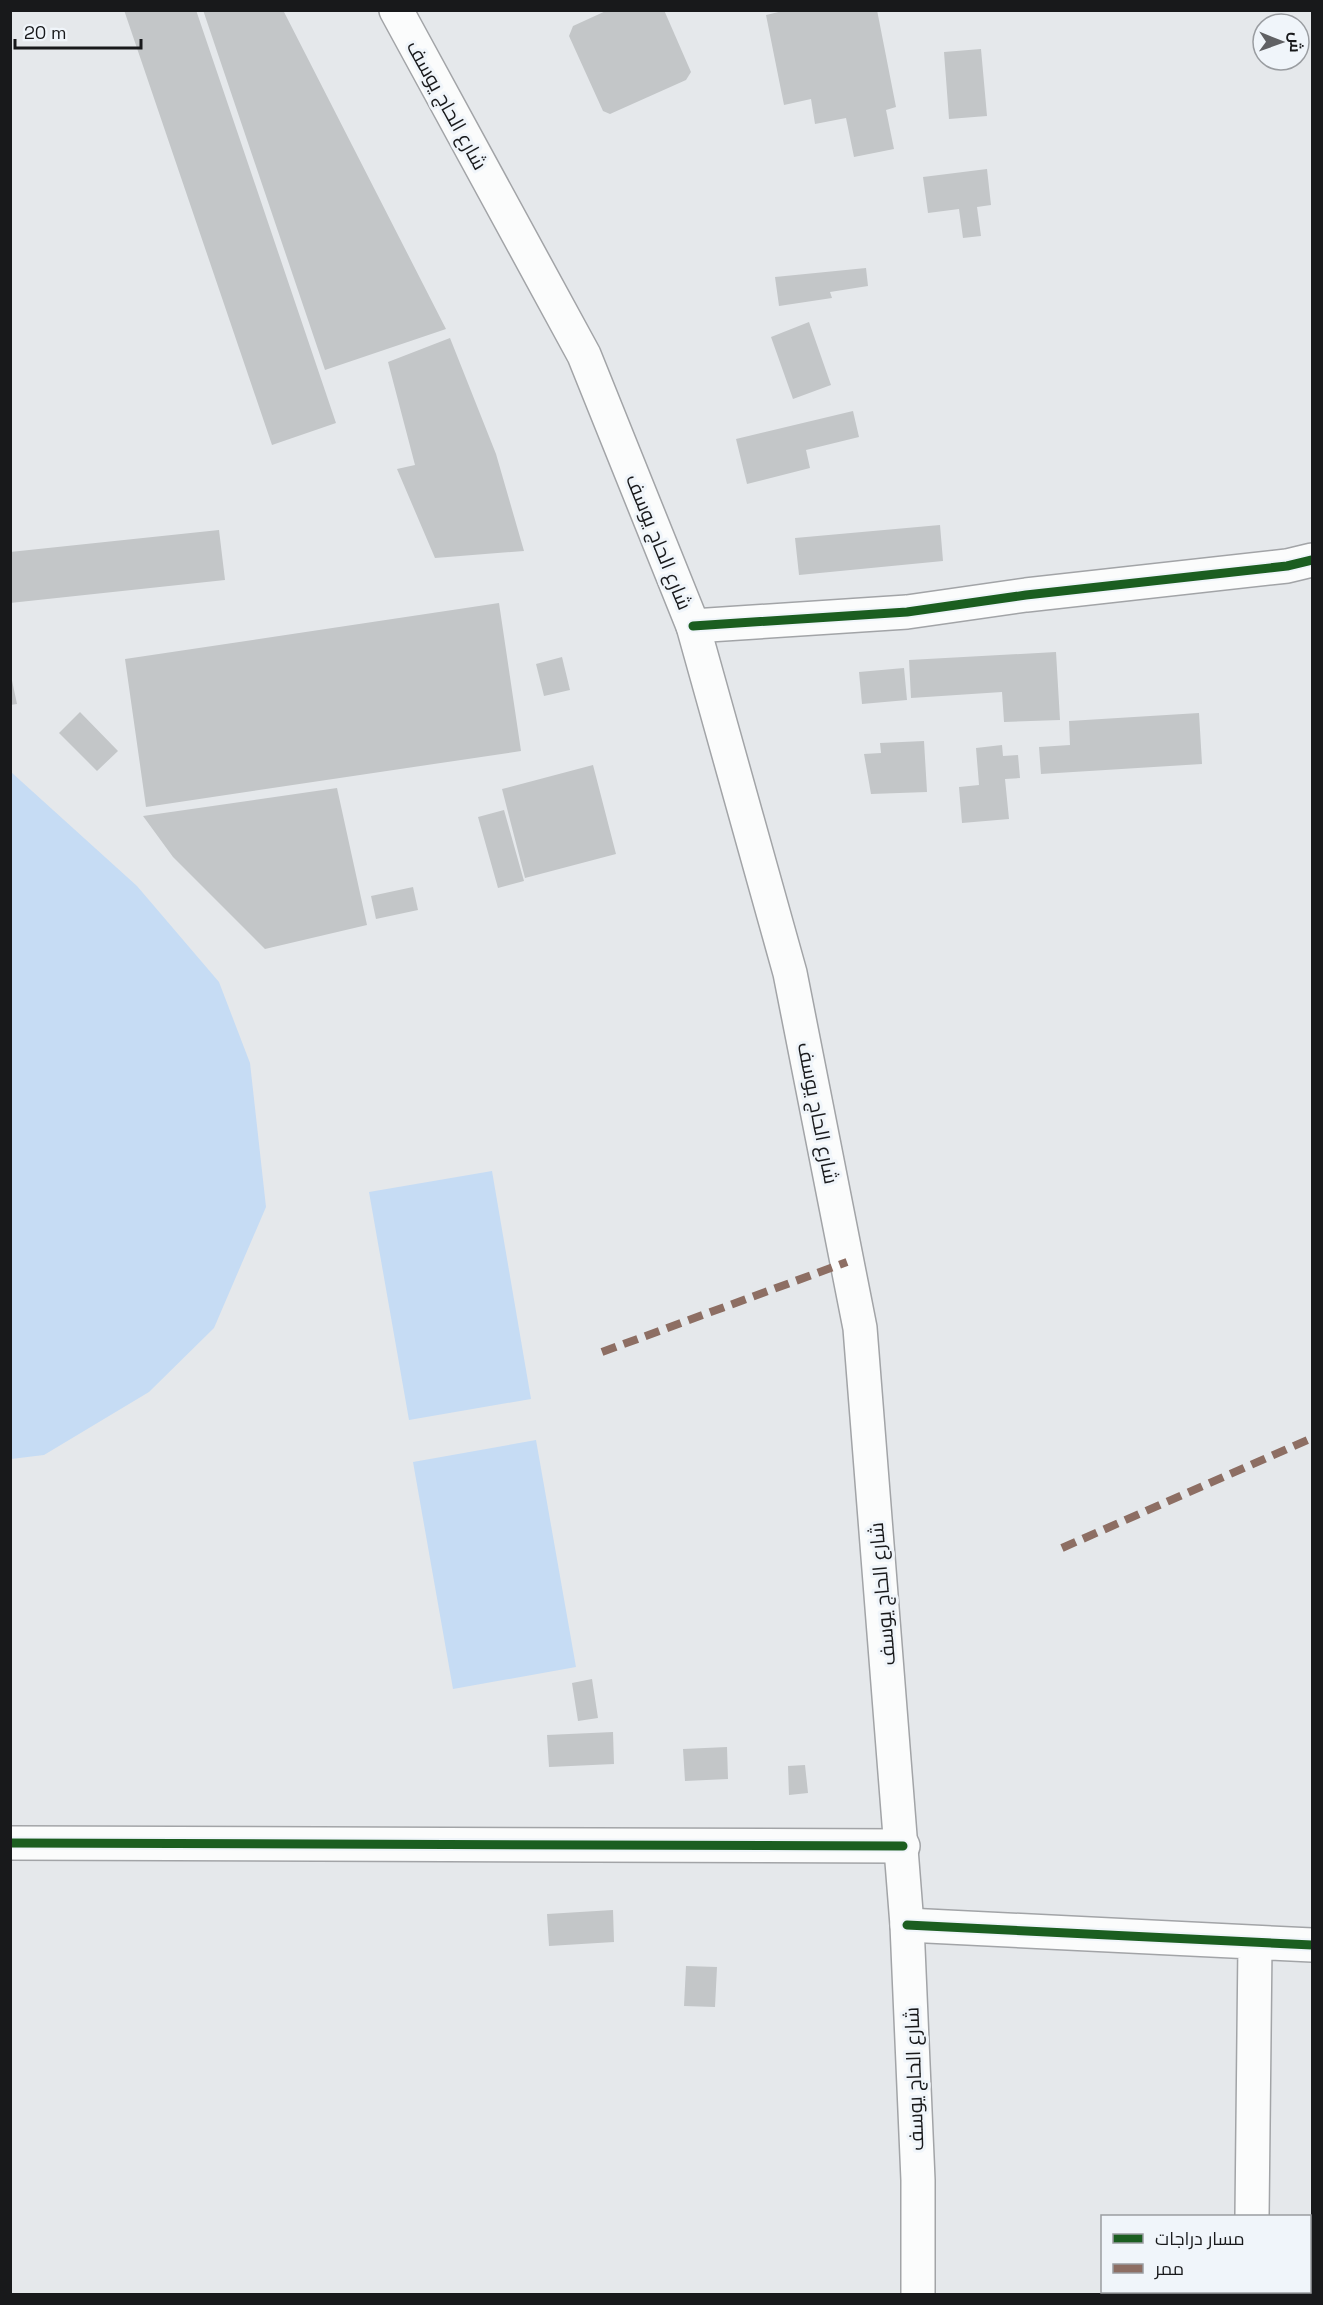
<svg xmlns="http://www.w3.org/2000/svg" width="1323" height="2305" font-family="'Space Grotesk',Cairo,sans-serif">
  <rect width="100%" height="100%" fill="#e5e8eb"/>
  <path fill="#c6dcf4" d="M 11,772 L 137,886 L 219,982 L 250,1063 L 266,1207 L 214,1328 L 149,1392 L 44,1455 L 11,1459 Z
    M 492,1171 L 531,1399 L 409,1420 L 369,1192 Z
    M 536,1440 L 576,1667 L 453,1689 L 413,1462 Z"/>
  <path fill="#c3c6c8" d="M 124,10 L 196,10 L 336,423 L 272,445 Z
    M 203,10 L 283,10 L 446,329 L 325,370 Z
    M 608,10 L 664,10 L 691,72 L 686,80 L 610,114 L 603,111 L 569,36 L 573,26 Z
    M 787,10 L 877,10 L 896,107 L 886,110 L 894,149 L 854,157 L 846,118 L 815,124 L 811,99 L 784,105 L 766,15 Z
    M 981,49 L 987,116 L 949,119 L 944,52 Z
    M 987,169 L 991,205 L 977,207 L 981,236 L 963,238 L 959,209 L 928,213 L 923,177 Z
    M 866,268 L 868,286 L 830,292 L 832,298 L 779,306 L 775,277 Z
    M 809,322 L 831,385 L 793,399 L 771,337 Z
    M 450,338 L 496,454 L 524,551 L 435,558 L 397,469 L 415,465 L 388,362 Z
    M 853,411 L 859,437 L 806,450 L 810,468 L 747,484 L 736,439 Z
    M 940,525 L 943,561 L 799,575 L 795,538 Z
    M 219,530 L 225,580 L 10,603 L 10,552 Z
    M 499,603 L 521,751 L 146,807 L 125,659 Z
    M 1056,652 L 1060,720 L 1004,722 L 1002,692 L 911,698 L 909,660 Z
    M 562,657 L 570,690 L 544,696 L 536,664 Z
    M 904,668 L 907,700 L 862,704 L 859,672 Z
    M 10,671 L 17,704 L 10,705 Z
    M 80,712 L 118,751 L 97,771 L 59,733 Z
    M 1199,713 L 1202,764 L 1041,774 L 1039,747 L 1070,745 L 1069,721 Z
    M 924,741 L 927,792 L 871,794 L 864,754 L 881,753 L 880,743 Z
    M 1002,745 L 1003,756 L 1018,755 L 1020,778 L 1005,779 L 1009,819 L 962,823 L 959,787 L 979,785 L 976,748 Z
    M 593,765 L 616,854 L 525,878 L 502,789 Z
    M 337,788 L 367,925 L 265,949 L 173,857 L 143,816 Z
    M 504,810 L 524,881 L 498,888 L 478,817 Z
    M 413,887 L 418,910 L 376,919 L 371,896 Z
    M 592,1679 L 598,1718 L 578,1721 L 572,1683 Z
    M 613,1732 L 614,1764 L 549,1767 L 547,1735 Z
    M 727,1747 L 728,1779 L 685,1781 L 683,1749 Z
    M 805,1765 L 808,1793 L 789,1795 L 788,1766 Z
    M 613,1910 L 614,1942 L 549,1946 L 547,1914 Z
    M 686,1966 L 717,1967 L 715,2007 L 684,2006 Z"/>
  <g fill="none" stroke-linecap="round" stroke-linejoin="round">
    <defs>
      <path id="street" d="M 693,626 L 907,612 L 1026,595 L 1287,566 L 1312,560
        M 10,1843 L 903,1846
        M 907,1925 L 1312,1945
        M 1252,2216 L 1255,1944
        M 1251,2294 L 1251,2292"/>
      <path id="secondary" d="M 396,10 L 584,355 L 693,626 L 790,973 L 860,1328 L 907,1925 L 918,2180 L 918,2294"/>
    </defs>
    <use href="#street" stroke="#a2a4a7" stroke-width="36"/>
    <use href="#secondary" stroke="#a2a4a7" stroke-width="36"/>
    <use href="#street" stroke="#fbfcfc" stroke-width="33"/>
    <use href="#secondary" stroke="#fbfcfc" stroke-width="33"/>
    <path stroke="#8d6e63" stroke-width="8" stroke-dasharray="15 8" stroke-linecap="butt" d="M 602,1352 L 847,1262
      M 1062,1548 L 1312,1438"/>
    <defs>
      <path id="cycleway" d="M 693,626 L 907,612 L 1026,595 L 1287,566 L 1312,560
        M 10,1843 L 903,1846
        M 907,1925 L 1312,1945"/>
    </defs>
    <use href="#cycleway" stroke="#f0f5fa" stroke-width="13"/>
    <use href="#cycleway" stroke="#1b5e20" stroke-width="9"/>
  </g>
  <g text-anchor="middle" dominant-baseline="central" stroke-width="6" stroke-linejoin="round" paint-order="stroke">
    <g font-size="20" fill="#18191b" stroke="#f0f5fa">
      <text transform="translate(447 105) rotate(61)">شارع الحاج يوسف</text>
      <text transform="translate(659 542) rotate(68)">شارع الحاج يوسف</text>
      <text transform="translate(818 1113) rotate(79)">شارع الحاج يوسف</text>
      <text transform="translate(882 1594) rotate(-95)">شارع الحاج يوسف</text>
      <text transform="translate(914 2079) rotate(-92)">شارع الحاج يوسف</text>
    </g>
  </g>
  <rect width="1323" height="2305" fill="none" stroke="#18191b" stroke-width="24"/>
  <rect x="1101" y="2215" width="210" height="78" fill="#f0f5fa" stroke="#9a9da1" stroke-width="1.5"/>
  <rect x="1113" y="2234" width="30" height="9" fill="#1b5e20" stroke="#9a9da1" stroke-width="1.5"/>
  <text x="1155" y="2245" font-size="18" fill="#18191b">مسار دراجات</text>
  <rect x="1113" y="2264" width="30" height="9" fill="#8d6e63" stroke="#9a9da1" stroke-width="1.5"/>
  <text x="1155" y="2275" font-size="18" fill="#18191b">ممر</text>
  <g transform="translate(1281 42) rotate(91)"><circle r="28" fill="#f0f5fa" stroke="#9a9da1" stroke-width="1.5"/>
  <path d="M0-4.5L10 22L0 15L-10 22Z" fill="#606164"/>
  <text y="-9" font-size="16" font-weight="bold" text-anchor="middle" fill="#18191b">ش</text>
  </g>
  <path d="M15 39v9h126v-9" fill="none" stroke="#18191b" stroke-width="3"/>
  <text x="24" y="39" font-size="18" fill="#18191b" stroke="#f0f5fa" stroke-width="4.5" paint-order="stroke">20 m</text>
</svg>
